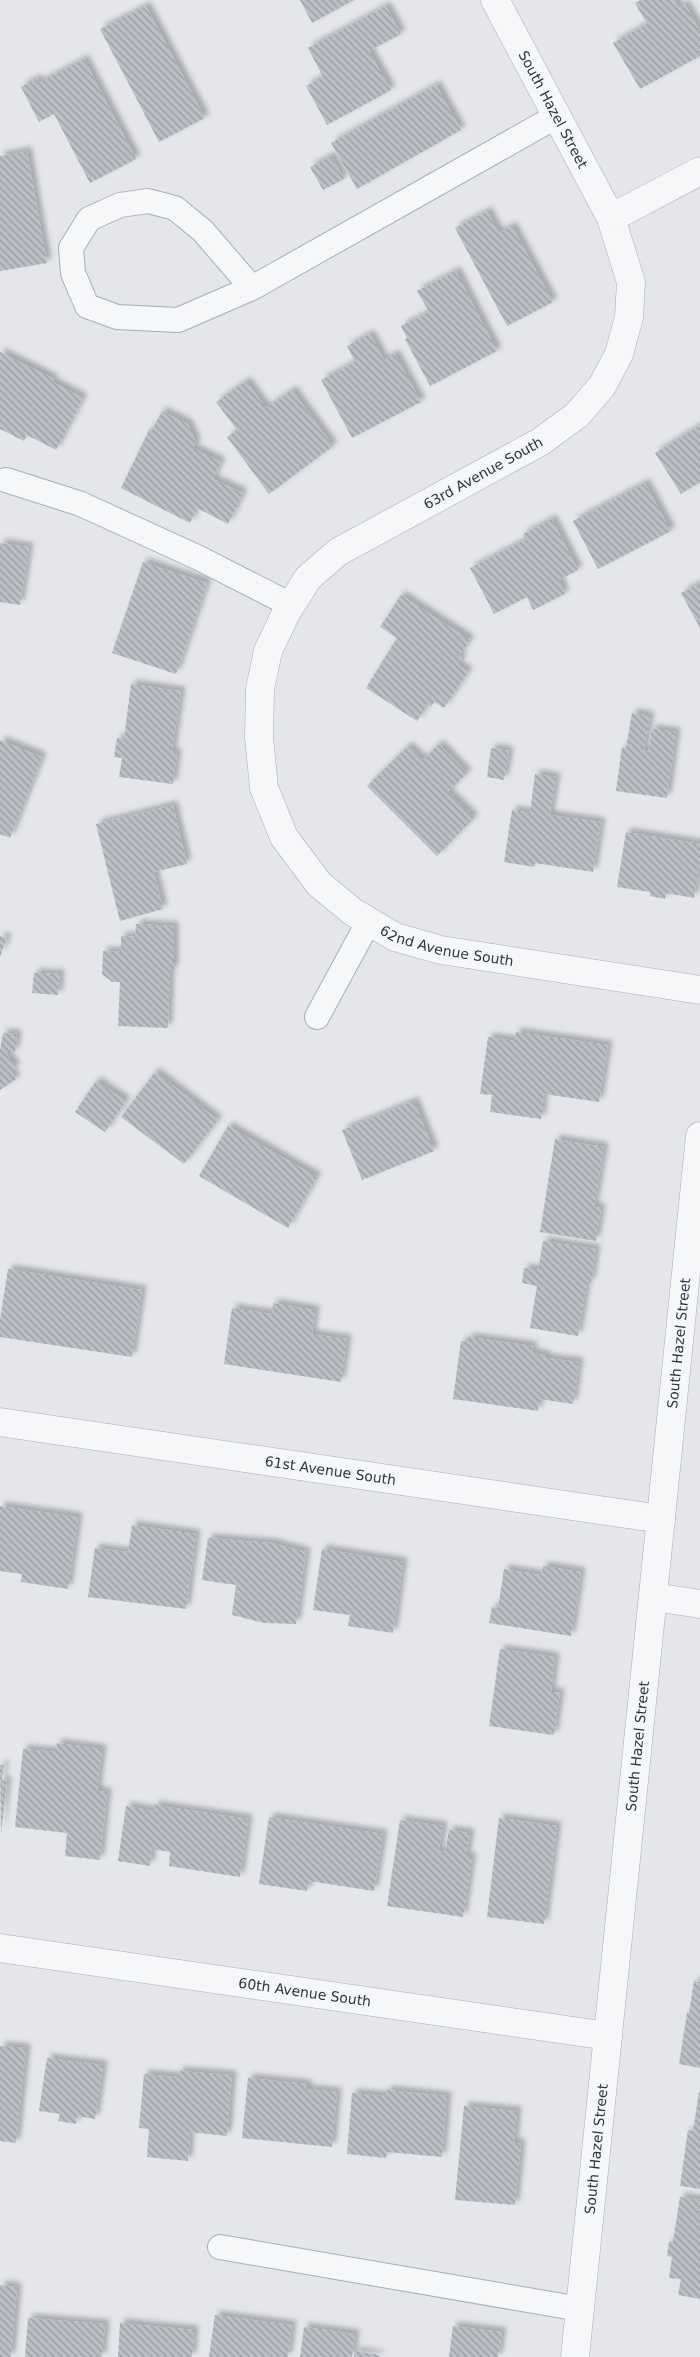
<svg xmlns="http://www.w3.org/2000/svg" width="700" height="2357" font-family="'DejaVu Sans',sans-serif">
  <defs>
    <pattern id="building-back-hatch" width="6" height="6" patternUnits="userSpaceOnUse" patternTransform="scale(1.25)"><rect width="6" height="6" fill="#bbbfc6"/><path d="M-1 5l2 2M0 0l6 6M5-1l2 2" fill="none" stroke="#989ca2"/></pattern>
    <filter id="shadow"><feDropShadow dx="4.5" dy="-4.5" stdDeviation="2.5" flood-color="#0004"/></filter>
  </defs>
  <rect width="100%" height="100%" fill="#e4e6ea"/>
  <path fill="url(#building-back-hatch)" filter="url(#shadow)" d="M 300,0 L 354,0 L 312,23 Z
    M 641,0 L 674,0 L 679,8 L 685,4 L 700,31 L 700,56 L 640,89 L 613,43 L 647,24 L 635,3 Z
    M 146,6 L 205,118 L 159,142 L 100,29 Z
    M 386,6 L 401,34 L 369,51 L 391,90 L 327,125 L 306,86 L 323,77 L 308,48 Z
    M 84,59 L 136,159 L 90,183 L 54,114 L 39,122 L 21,87 L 37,78 L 39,83 Z
    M 436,85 L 461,130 L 357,189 L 331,143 Z
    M 27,151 L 47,263 L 0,271 L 0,156 Z
    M 331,156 L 344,179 L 323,190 L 310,167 Z
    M 487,211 L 499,233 L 512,226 L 553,302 L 507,326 L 455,228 Z
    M 456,271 L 497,351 L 430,386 L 405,339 L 407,338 L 401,326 L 429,312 L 417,291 Z
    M 370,334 L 384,360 L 395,354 L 421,402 L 352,438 L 321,380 L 355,362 L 347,346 Z
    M 0,352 L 54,379 L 52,382 L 83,398 L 56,450 L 27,435 L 24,441 L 0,429 Z
    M 246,381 L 266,408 L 292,390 L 333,446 L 269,494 L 227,437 L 237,430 L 216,402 Z
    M 162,411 L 188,424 L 196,442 L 193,448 L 221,462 L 213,479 L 243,493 L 228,524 L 197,508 L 190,523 L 121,488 L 150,428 L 152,430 Z
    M 700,425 L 700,482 L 681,494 L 655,453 Z
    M 645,483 L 671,531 L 598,569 L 573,521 Z
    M 552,519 L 578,570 L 559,580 L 565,594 L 533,610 L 527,597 L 494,614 L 470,568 L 525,540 L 523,534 Z
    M 0,543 L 29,547 L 20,605 L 0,602 Z
    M 143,562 L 207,583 L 176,674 L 112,653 Z
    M 700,583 L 700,628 L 681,593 Z
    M 401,595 L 470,640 L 459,656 L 462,658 L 458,665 L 468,672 L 444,708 L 434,702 L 431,707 L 428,704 L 417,721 L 366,688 L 397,638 L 380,627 Z
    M 131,684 L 181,691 L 172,752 L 177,753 L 173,784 L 119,777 L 122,758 L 114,757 L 117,738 L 124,739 Z
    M 632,713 L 650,716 L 644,751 L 648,752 L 652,729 L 676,732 L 667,798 L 616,791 L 622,747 L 626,748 Z
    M 0,740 L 42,757 L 10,838 L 0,834 Z
    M 439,744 L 467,773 L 448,792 L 474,818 L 437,856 L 367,786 L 408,746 L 423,760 Z
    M 491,748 L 509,751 L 504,780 L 487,777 Z
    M 535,774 L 556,777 L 550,815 L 601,822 L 593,872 L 535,863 L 534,867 L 504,862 L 512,810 L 530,813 Z
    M 173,805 L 187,864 L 154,872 L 163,909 L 120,921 L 96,824 Z
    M 626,832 L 700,844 L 700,861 L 694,898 L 666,893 L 665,899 L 650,896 L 650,892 L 617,887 Z
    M 136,924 L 174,926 L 174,970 L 170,970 L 168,1028 L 118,1026 L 120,982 L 112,982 L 102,974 L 103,951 L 121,952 L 121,936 L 135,937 Z
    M 0,936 L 7,938 L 0,957 Z
    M 34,973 L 60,974 L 58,995 L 32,993 Z
    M 516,1032 L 608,1045 L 599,1102 L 544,1094 L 541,1119 L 490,1112 L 492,1095 L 480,1094 L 488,1037 L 515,1041 Z
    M 3,1033 L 17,1034 L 15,1052 L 5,1052 L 16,1067 L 11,1071 L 16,1079 L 0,1090 L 0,1050 Z
    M 155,1072 L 218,1120 L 184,1164 L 121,1117 Z
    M 96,1081 L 126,1101 L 105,1132 L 75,1112 Z
    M 414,1101 L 434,1151 L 362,1180 L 342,1130 Z
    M 228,1126 L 317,1177 L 288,1228 L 199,1176 Z
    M 555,1139 L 604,1147 L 594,1207 L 601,1208 L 596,1241 L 540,1232 Z
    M 543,1241 L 596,1249 L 591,1282 L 587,1282 L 578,1336 L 530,1328 L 537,1286 L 522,1283 L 524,1268 L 538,1270 Z
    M 8,1269 L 142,1290 L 132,1357 L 0,1337 L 0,1320 Z
    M 273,1303 L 315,1310 L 312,1334 L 347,1339 L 341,1382 L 224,1364 L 232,1308 L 272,1314 Z
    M 469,1337 L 533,1346 L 532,1353 L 546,1355 L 546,1358 L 579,1362 L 573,1404 L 539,1399 L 538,1411 L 453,1399 L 461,1341 L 468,1342 Z
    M 0,1506 L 78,1517 L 68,1589 L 21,1582 L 22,1574 L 0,1571 Z
    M 132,1525 L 196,1534 L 186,1609 L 88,1597 L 95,1548 L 128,1552 Z
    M 208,1538 L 272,1543 L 306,1552 L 296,1624 L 264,1623 L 232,1615 L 236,1585 L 202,1580 Z
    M 322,1549 L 403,1562 L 393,1633 L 348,1626 L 350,1615 L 313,1610 Z
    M 543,1566 L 581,1572 L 571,1636 L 489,1623 L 492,1607 L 498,1608 L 504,1569 L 541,1575 Z
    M 500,1649 L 555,1657 L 551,1692 L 560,1693 L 554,1735 L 489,1726 Z
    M 57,1743 L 102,1749 L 97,1791 L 107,1792 L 100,1860 L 65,1856 L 67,1833 L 15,1827 L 23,1749 L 56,1752 Z
    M 0,1765 L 4,1765 L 2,1780 L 7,1781 L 1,1834 Z
    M 154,1805 L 248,1819 L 240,1877 L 169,1866 L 170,1852 L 152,1849 L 150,1866 L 118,1861 L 126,1806 L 154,1811 Z
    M 269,1817 L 383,1834 L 374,1891 L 309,1881 L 307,1891 L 259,1884 Z
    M 499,1818 L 557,1826 L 544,1924 L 487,1917 Z
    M 400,1820 L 443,1826 L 439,1851 L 445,1852 L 449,1830 L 470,1833 L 466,1857 L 472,1857 L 463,1917 L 387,1906 Z
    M 694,1981 L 700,1982 L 700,2068 L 679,2064 L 687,2013 L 689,2013 Z
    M 0,2046 L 26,2048 L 16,2143 L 0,2141 Z
    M 47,2058 L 103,2065 L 95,2119 L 77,2116 L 76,2124 L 58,2121 L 60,2114 L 39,2111 Z
    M 179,2071 L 232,2075 L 227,2136 L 190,2132 L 188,2161 L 147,2157 L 149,2129 L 139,2128 L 144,2074 L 178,2077 Z
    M 248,2078 L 307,2084 L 307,2089 L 337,2092 L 332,2147 L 242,2138 Z
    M 387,2090 L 447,2096 L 442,2157 L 387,2152 L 386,2158 L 347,2154 L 352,2093 L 386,2096 Z
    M 699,2092 L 700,2092 L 700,2189 L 680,2186 L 688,2130 L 693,2131 Z
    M 464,2106 L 517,2111 L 514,2143 L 521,2143 L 515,2205 L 455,2200 Z
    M 680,2197 L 700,2200 L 700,2299 L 678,2295 L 681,2279 L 669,2278 L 672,2257 L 667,2256 L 669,2241 L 673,2242 Z
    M 0,2285 L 17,2287 L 11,2357 L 0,2357 Z
    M 215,2315 L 292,2325 L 288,2357 L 209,2357 Z
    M 28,2318 L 105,2324 L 102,2357 L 25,2357 Z
    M 120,2323 L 194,2330 L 192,2357 L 118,2357 Z
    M 453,2326 L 502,2332 L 498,2357 L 449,2357 Z
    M 304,2327 L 355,2334 L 352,2357 L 300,2357 Z
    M 355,2351 L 380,2355 L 379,2357 L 354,2357 Z"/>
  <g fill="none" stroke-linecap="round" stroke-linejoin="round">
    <defs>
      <path id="service" d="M 252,288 L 203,231 L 175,208 L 148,201 L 120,205 L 89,219 L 71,248 L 73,273 L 87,306 L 117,317 L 178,320 L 252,288 L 557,116
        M 6,480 L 81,504 L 199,558 L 291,605
        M 317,1017 L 369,921
        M 220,2247 L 580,2309"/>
      <g id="minor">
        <path id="s1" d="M 495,0 L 611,218 L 631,282 L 629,317 L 619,354 L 602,386 L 577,415 L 540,442 L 338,552 L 308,578 L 286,613 L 268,651 L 260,689 L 259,737 L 264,788 L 284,837 L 319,884 L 353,912 L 395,937 L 441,950 L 700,990"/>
        <path d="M 611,218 L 700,171"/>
        <path id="s2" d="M 0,1422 L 661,1519"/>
        <path d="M 653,1597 L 700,1604"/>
        <path id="s3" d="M 0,1948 L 608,2036"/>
        <path id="s4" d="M 575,2357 L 700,1136"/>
      </g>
    </defs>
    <use href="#service" stroke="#a9adb4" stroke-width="26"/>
    <use href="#minor" stroke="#a9adb4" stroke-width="29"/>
    <use href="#service" stroke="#f6f7f9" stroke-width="24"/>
    <use href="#minor" stroke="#f6f7f9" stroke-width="28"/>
  </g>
  <g text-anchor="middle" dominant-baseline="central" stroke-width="4" stroke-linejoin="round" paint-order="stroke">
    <g font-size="14" fill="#2d3341" stroke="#f3f5f7">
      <text stroke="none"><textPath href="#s1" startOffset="124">South Hazel Street</textPath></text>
      <text transform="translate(483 473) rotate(-29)">63rd Avenue South</text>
      <text stroke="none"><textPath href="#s1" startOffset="1256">62nd Avenue South</textPath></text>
      <text stroke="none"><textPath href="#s4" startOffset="1019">South Hazel Street</textPath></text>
      <text stroke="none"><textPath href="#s2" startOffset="334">61st Avenue South</textPath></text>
      <text stroke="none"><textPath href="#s4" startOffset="614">South Hazel Street</textPath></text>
      <text stroke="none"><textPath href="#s3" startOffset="308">60th Avenue South</textPath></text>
      <text stroke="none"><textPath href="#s4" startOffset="209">South Hazel Street</textPath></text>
    </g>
  </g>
</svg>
